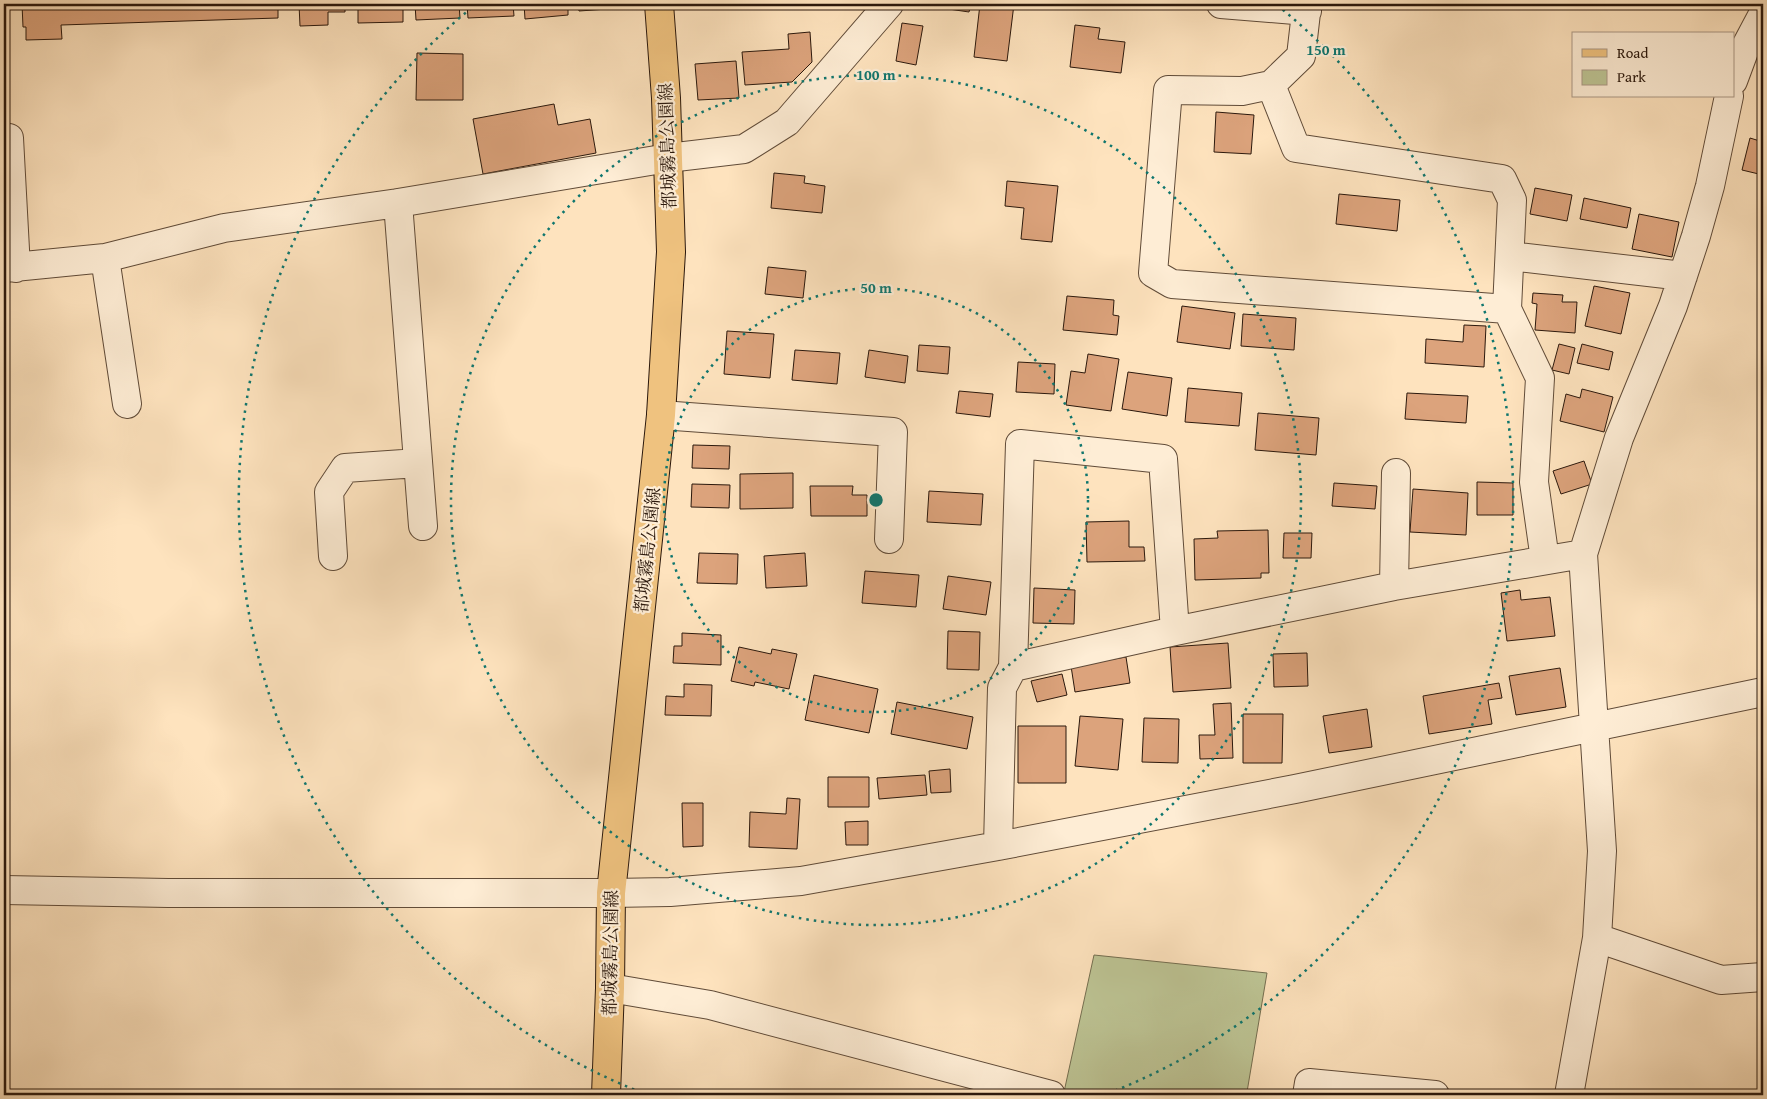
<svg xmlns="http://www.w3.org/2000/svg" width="1767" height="1099" font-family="'Gentium Book Plus','Noto Serif JP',serif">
  <rect width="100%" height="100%" fill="#fee3be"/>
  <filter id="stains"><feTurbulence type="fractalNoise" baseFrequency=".004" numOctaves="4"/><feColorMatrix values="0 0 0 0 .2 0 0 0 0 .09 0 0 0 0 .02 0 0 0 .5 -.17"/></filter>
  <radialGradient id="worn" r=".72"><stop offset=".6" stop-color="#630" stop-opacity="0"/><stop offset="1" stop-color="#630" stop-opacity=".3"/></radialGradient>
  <path fill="#bdc494" stroke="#746e50" d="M 1094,955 L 1267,973 L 1247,1092 L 1244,1095 L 1072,1095 L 1064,1092 Z"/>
  <path fill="#dca37c" stroke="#2b180c" d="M 22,4 L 278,4 L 278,18 L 61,25 L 62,39 L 26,40 L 26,27 L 23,27 Z
    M 299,4 L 345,4 L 345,12 L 328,12 L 328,25 L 300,26 Z
    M 358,4 L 403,4 L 403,22 L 358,23 Z
    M 415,4 L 459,4 L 460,18 L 416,20 Z
    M 467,4 L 513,4 L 514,16 L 468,18 Z
    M 524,4 L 568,4 L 568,15 L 525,19 Z
    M 578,4 L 622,4 L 622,8 L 579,11 Z
    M 936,4 L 971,4 L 969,12 L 935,7 Z
    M 980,4 L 1014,4 L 1007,61 L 974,57 Z
    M 902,23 L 923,26 L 916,65 L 896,61 Z
    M 1075,25 L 1100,28 L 1098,39 L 1125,42 L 1121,73 L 1070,67 Z
    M 810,32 L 812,62 L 792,82 L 745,85 L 742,52 L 789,49 L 788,34 Z
    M 417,53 L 463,54 L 463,100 L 416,100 Z
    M 736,61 L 739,98 L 698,100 L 695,64 Z
    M 554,104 L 558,125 L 590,119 L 596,153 L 483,174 L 473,119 Z
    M 1216,112 L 1254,115 L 1251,154 L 1214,152 Z
    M 1750,138 L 1763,142 L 1763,175 L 1742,170 Z
    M 774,173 L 805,176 L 804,183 L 825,186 L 822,213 L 771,208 Z
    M 1007,181 L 1058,186 L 1052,242 L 1021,239 L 1024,208 L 1005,206 Z
    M 1535,188 L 1572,195 L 1567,221 L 1530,214 Z
    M 1339,194 L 1400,200 L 1397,231 L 1336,224 Z
    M 1584,198 L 1631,208 L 1627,228 L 1580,219 Z
    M 1639,214 L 1679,222 L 1672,257 L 1632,249 Z
    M 768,267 L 806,271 L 803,298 L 765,294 Z
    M 1594,286 L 1630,293 L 1621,334 L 1585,326 Z
    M 1533,293 L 1563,295 L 1562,302 L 1577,302 L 1575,333 L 1535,330 L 1537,304 L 1532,303 Z
    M 1067,296 L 1114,300 L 1113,315 L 1119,316 L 1117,335 L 1063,330 Z
    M 1182,306 L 1235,313 L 1230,349 L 1177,342 Z
    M 1243,314 L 1296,318 L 1294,350 L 1241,346 Z
    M 1464,325 L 1486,326 L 1484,367 L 1425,363 L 1426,339 L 1463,342 Z
    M 727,331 L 774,334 L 770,378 L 724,374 Z
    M 1559,344 L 1575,348 L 1569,374 L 1552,370 Z
    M 1582,344 L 1613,352 L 1609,370 L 1577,363 Z
    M 919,345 L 950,347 L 948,374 L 917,371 Z
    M 795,350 L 840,353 L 837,384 L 792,380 Z
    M 869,350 L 908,356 L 905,383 L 865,377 Z
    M 1088,354 L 1119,359 L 1111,411 L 1066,405 L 1071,371 L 1085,373 Z
    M 1018,362 L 1055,364 L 1054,394 L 1016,392 Z
    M 1128,372 L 1172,378 L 1167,416 L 1122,409 Z
    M 1188,388 L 1242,393 L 1239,426 L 1185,422 Z
    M 1582,389 L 1613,397 L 1604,432 L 1560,421 L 1566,394 L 1580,398 Z
    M 959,391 L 993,394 L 990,417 L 956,413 Z
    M 1407,393 L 1468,396 L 1466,423 L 1405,419 Z
    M 1258,413 L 1319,418 L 1316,455 L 1255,450 Z
    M 693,445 L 730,446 L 729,469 L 692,468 Z
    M 1584,461 L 1592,484 L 1561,494 L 1553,471 Z
    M 793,473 L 793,508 L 740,509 L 740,474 Z
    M 1477,482 L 1513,483 L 1513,515 L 1477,515 Z
    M 1334,483 L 1377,486 L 1375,509 L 1332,506 Z
    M 692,484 L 730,485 L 729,508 L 691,507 Z
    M 810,486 L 853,486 L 852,495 L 867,495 L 867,516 L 811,516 Z
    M 1413,489 L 1468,493 L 1466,535 L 1410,532 Z
    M 929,491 L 983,494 L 981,525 L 927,522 Z
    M 1129,521 L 1129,547 L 1144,547 L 1145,561 L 1087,562 L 1086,522 Z
    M 1268,530 L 1269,573 L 1261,573 L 1261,578 L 1195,580 L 1194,539 L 1218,538 L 1217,531 Z
    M 1284,533 L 1312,533 L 1311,558 L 1283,558 Z
    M 699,553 L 738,554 L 737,584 L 697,583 Z
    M 805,553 L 807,586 L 766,588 L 764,556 Z
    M 865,571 L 919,575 L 916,607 L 862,603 Z
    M 948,576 L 991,582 L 986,615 L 943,609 Z
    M 1034,588 L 1075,590 L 1074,624 L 1033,623 Z
    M 1520,590 L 1521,600 L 1550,597 L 1555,636 L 1507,641 L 1501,593 Z
    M 948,631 L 980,632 L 979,670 L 947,669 Z
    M 682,633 L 721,635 L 721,665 L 673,663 L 674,646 L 682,646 Z
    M 1228,643 L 1231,688 L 1173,692 L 1170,647 Z
    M 739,647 L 771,654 L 772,649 L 797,654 L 789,689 L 755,682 L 754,686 L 731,681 Z
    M 1307,653 L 1308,686 L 1274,687 L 1273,654 Z
    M 1126,657 L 1130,683 L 1075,692 L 1071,666 Z
    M 1560,668 L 1566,707 L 1516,715 L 1509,676 Z
    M 1062,674 L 1067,695 L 1037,702 L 1031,681 Z
    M 814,675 L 878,689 L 869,733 L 805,720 Z
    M 1499,683 L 1502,698 L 1488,700 L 1492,724 L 1429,734 L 1423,696 Z
    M 684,684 L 712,685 L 711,716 L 665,715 L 666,696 L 684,697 Z
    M 897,702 L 973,717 L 967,749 L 891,734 Z
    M 1231,703 L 1233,758 L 1200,759 L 1199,735 L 1215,735 L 1213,704 Z
    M 1367,709 L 1372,747 L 1329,753 L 1323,716 Z
    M 1243,714 L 1283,714 L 1282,763 L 1243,763 Z
    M 1080,716 L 1123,719 L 1118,770 L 1075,766 Z
    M 1144,718 L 1179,719 L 1178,763 L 1142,762 Z
    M 1018,726 L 1066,726 L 1066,783 L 1018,783 Z
    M 950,769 L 951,792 L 931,793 L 929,771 Z
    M 925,775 L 927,795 L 879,799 L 877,778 Z
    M 828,777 L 869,777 L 869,807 L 828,807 Z
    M 787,798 L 800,799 L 797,849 L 749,847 L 750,812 L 786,814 Z
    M 682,803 L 703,803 L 703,846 L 683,847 Z
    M 868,821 L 868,845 L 846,845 L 845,822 Z"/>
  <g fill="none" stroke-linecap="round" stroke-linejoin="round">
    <defs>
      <path id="minor" d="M 1221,4 L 1307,11
        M 1307,4 L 1301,56 L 1271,85 L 1242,91 L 1168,90 L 1153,273 L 1172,284 L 1507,309
        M 1733,81 L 1746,46 L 1763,14
        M 1271,85 L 1296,148 L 1502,179 L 1512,200 L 1507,309 L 1540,378 L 1534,482 L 1545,560
        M 9,138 L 16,268
        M 398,203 L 423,526
        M 1510,256 L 1683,276
        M 105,258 L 127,404
        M 4,268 L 105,258 L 224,228 L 398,203 L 668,158 L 744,149 L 787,122 L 889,4
        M 661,415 L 893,432 L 889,539
        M 333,556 L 329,492 L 345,468 L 418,463
        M 1394,586 L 1396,473
        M 1013,667 L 1020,444 L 1163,459 L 1175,631
        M 998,846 L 1002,688 L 1013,667 L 1175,631 L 1394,586 L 1583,554
        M 4,890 L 168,893 L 611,893 L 670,892 L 801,881 L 998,846 L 1295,789 L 1763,692
        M 1597,938 L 1721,980 L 1763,977
        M 610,988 L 710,1005 L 1051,1095
        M 1307,1095 L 1309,1083 L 1435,1095
        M 1569,1095 L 1597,938 L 1602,851 L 1583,554 L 1619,438 L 1673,306 L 1696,236 L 1710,186 L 1729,96"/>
      <path id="major" d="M 606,1095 L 610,988 L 611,893 L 661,415 L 671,252 L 666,98 L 659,4"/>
    </defs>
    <use href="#minor" stroke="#604b38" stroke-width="30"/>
    <use href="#major" stroke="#2b180c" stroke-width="30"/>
    <use href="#minor" stroke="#feedd5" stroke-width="28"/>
    <use href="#major" stroke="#efc27f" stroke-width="28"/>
  </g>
  <g fill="none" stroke="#0f766e" stroke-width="2.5" stroke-dasharray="2.5 5">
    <circle cx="876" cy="500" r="212"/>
    <circle cx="876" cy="500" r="425"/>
    <path d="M648 1095A637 637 0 0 1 475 5M1277 5A637 637 0 0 1 1104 1095"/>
  </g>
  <g text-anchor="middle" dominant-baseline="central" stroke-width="4.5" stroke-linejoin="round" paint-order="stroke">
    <g font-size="18" fill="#2b180c" stroke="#feedd5">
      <text transform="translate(667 146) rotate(-92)">都城霧島公園線</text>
      <text transform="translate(647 550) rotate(-84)">都城霧島公園線</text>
      <text transform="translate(610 953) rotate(-89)">都城霧島公園線</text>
    </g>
  </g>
  <circle cx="876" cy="500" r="8" fill="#0f766e" stroke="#feedd5" stroke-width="2.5"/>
  <g font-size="15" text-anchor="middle" font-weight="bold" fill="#0f766e" stroke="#feedd5" stroke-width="4.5" stroke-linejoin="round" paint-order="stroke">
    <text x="1326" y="55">150 m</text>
    <text x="876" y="80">100 m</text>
    <text x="876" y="293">50 m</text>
  </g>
  <rect width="1767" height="1099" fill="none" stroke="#fee3be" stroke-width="20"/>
  <rect x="5" y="5" width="1757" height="1089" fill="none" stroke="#2b180c" stroke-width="2.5"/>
  <rect x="10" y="10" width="1747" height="1079" fill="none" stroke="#2b180c"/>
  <rect x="1572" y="32" width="162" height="65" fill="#feedd5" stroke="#aa9885"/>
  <rect x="1582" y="49" width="25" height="8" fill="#efc27f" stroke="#aa9885"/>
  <text x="1617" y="58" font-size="15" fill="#2b180c">Road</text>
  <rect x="1582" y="70" width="25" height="15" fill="#bdc494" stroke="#aa9885"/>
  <text x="1617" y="82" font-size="15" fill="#2b180c">Park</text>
  <rect width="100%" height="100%" filter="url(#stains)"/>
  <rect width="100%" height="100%" fill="url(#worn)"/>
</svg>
